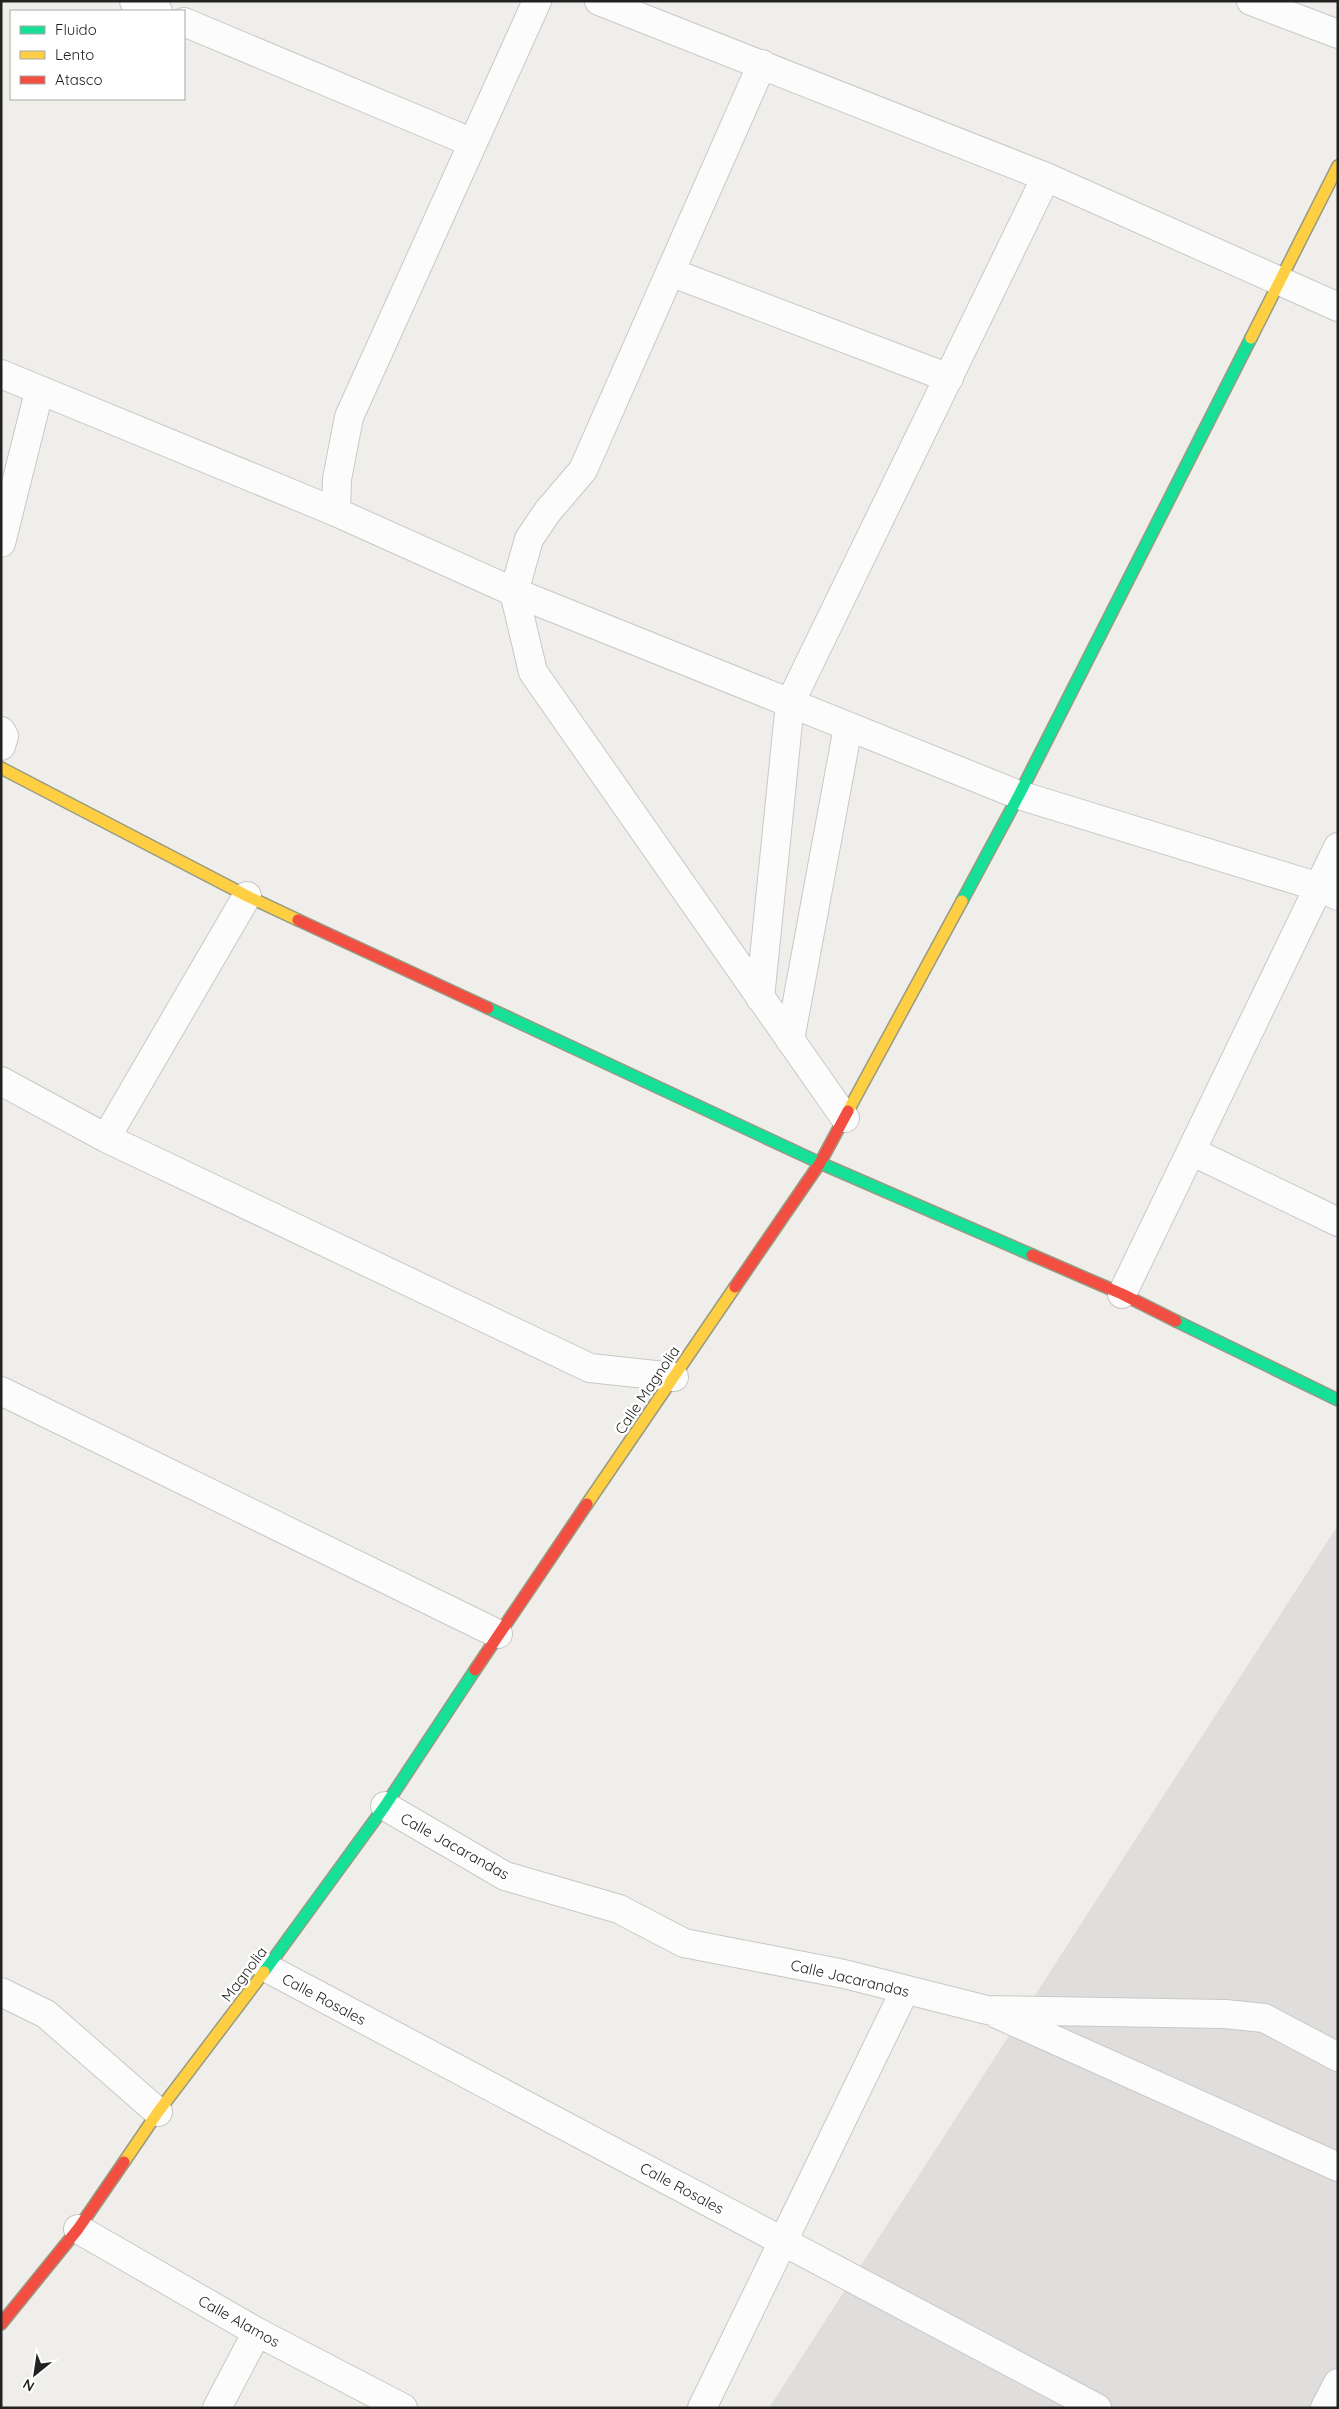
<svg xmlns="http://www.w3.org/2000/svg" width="1339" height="2409" font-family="Quicksand,sans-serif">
  <rect width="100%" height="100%" fill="#f0eeeb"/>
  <path fill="#dfdedc" d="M 1338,1525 L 1338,2408 L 769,2408 Z"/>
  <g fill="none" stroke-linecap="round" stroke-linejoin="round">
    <defs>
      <path id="street" d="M 134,1 L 158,11
        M 599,1 L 1046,177 L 1338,307
        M 1251,1 L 1338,34
        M 184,22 L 473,143
        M 762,64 L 583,470 L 548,511 L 529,539 L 514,592 L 533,672 L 845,1118
        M 670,272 L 949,378
        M 1,374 L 336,512 L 514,592 L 1019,795 L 1319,887 L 1338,896
        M 336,512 L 337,479 L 349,417 L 537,1
        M 1,543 L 39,392
        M 1,731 L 4,736 L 1,746
        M 760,998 L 790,703 L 1046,177
        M 790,1040 L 848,727
        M 1,1081 L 106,1138 L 590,1368 L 674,1377
        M 106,1138 L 247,896
        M 1191,1151 L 1338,1222
        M 1122,1294 L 1338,847
        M 1,1391 L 498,1634
        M 385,1806 L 505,1876 L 619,1909 L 684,1943 L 844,1974 L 987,2010 L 1225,2014 L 1264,2018 L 1338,2057
        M 267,1968 L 1097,2408
        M 1,1992 L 46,2014 L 158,2112
        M 997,2014 L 1338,2167
        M 78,2229 L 257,2332 L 403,2408
        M 217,2408 L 257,2332
        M 702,2408 L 905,1990
        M 1325,2408 L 1338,2383"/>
      <path id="fast" d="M 962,901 L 1019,795 L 1251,338
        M 488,1008 L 820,1163 L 1032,1255
        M 1176,1321 L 1338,1400
        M 264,1972 L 385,1806 L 475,1670"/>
      <path id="slow" d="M 1251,338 L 1338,166
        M 1,768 L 247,896 L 298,920
        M 848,1111 L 962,901
        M 587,1504 L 735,1287
        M 124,2162 L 158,2112 L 264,1972"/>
      <path id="jam" d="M 298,920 L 488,1008
        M 1032,1255 L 1122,1294 L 1176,1321
        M 735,1287 L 820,1163 L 848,1111
        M 475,1670 L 587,1504
        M 1,2324 L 78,2229 L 124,2162"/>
    </defs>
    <use href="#street" stroke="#c9c8c7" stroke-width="30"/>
    <use href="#fast" stroke="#999a82" stroke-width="14"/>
    <use href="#slow" stroke="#999a82" stroke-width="14"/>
    <use href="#jam" stroke="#999a82" stroke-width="14"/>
    <use href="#street" stroke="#fdfcfc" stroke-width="28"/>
    <use href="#fast" stroke="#16e098" stroke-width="11"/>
    <use href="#slow" stroke="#ffcf43" stroke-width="11"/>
    <use href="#jam" stroke="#f24e42" stroke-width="11"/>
  </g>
  <g text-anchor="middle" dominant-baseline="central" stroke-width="5" stroke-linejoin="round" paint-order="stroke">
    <g font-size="15" fill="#222" stroke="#fff">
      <text transform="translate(647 1390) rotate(-56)">Calle Magnolia</text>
      <text transform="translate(455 1846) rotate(29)">Calle Jacarandas</text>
      <text transform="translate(244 1974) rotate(-53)">Magnolia</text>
      <text transform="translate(850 1978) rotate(13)">Calle Jacarandas</text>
      <text transform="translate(324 1999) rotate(28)">Calle Rosales</text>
      <text transform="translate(682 2188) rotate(28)">Calle Rosales</text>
      <text transform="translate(239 2321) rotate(29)">Calle Alamos</text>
    </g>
  </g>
  <rect width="1339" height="2409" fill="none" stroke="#222222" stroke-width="5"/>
  <rect x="10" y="10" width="175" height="90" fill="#ffffff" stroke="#a7a7a7"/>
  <rect x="20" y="26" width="25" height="8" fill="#16e098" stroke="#a7a7a7"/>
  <text x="55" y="35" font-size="15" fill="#222222">Fluido</text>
  <rect x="20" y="51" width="25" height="8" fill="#ffcf43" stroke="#a7a7a7"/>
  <text x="55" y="60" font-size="15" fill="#222222">Lento</text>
  <rect x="20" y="76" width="25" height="8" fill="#f24e42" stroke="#a7a7a7"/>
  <text x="55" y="85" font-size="15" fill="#222222">Atasco</text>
  <g transform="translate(35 2374) rotate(210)" stroke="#ffffff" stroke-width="4" paint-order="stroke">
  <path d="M0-4L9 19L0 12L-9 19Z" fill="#222222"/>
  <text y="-8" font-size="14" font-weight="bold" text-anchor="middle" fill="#222222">N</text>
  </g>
</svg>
